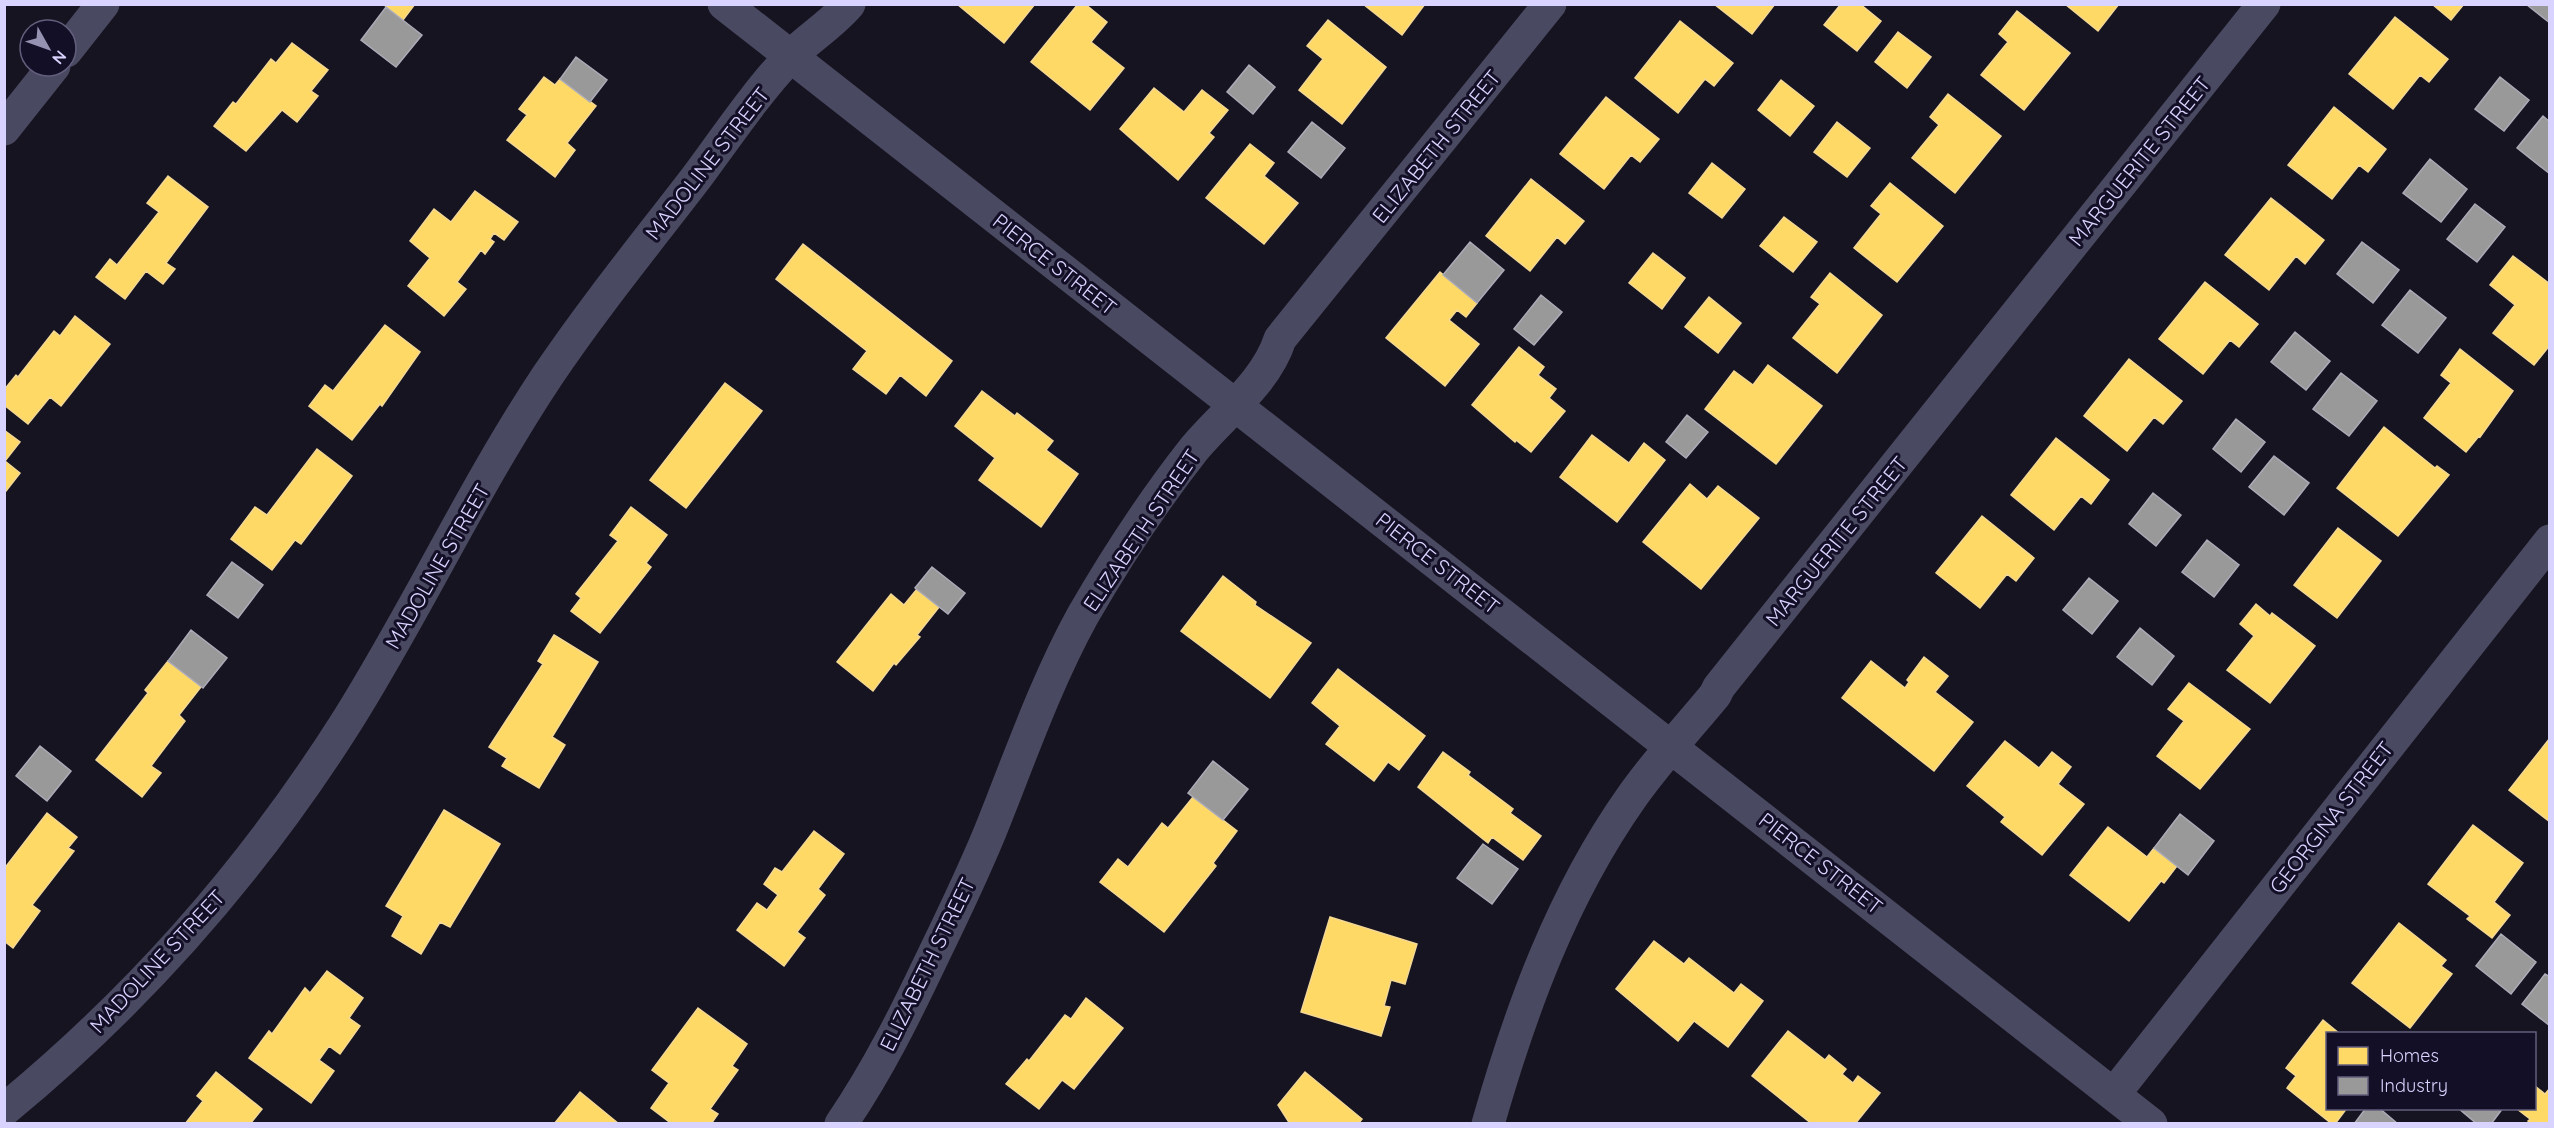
<svg xmlns="http://www.w3.org/2000/svg" width="2554" height="1128" font-family="Quicksand,sans-serif">
  <rect width="100%" height="100%" fill="#161421"/>
  <path fill="#ffd966" stroke="#f4d894" stroke-width="1.5" d="M 383,4 L 415,4 L 403,20 Z
    M 957,4 L 1035,4 L 1004,43 Z
    M 1078,4 L 1085,4 L 1107,22 L 1091,42 L 1124,68 L 1090,110 L 1031,62 Z
    M 1363,4 L 1425,4 L 1402,35 Z
    M 1714,4 L 1775,4 L 1752,34 Z
    M 1841,4 L 1860,4 L 1881,21 L 1857,51 L 1824,25 Z
    M 2065,4 L 2119,4 L 2098,31 Z
    M 2432,4 L 2464,4 L 2451,20 Z
    M 2017,11 L 2070,53 L 2024,110 L 1981,75 L 2008,42 L 1999,34 Z
    M 2395,17 L 2448,59 L 2429,82 L 2420,75 L 2393,109 L 2349,74 Z
    M 1328,20 L 1386,67 L 1342,124 L 1299,90 L 1323,59 L 1307,46 Z
    M 1680,21 L 1733,63 L 1714,86 L 1705,79 L 1678,113 L 1635,78 Z
    M 1898,32 L 1931,57 L 1907,88 L 1875,62 Z
    M 292,43 L 328,70 L 311,91 L 318,96 L 297,122 L 282,110 L 246,151 L 214,126 L 233,102 L 236,104 L 271,59 L 276,63 Z
    M 544,77 L 555,85 L 560,79 L 596,106 L 567,143 L 575,150 L 555,177 L 507,140 L 527,115 L 519,109 Z
    M 1781,80 L 1814,106 L 1790,136 L 1758,110 Z
    M 1154,88 L 1184,112 L 1202,90 L 1228,110 L 1209,133 L 1214,137 L 1178,180 L 1120,129 Z
    M 1948,94 L 2001,136 L 1955,193 L 1912,158 L 1939,125 L 1930,117 Z
    M 1606,97 L 1659,139 L 1640,162 L 1631,155 L 1604,189 L 1560,154 Z
    M 2334,107 L 2386,149 L 2368,172 L 2359,165 L 2332,199 L 2288,165 Z
    M 1837,122 L 1870,148 L 1847,177 L 1814,152 Z
    M 1250,144 L 1274,163 L 1264,176 L 1298,203 L 1264,244 L 1206,198 Z
    M 1712,163 L 1745,189 L 1722,218 L 1689,193 Z
    M 168,176 L 208,207 L 166,263 L 175,269 L 163,284 L 146,271 L 125,299 L 96,277 L 110,259 L 117,265 L 159,212 L 147,203 Z
    M 1531,179 L 1584,221 L 1565,244 L 1557,237 L 1530,271 L 1486,236 Z
    M 1890,183 L 1943,226 L 1897,282 L 1854,248 L 1881,214 L 1871,206 Z
    M 475,191 L 518,222 L 504,240 L 494,233 L 490,239 L 494,242 L 485,254 L 481,250 L 457,282 L 466,289 L 444,316 L 408,286 L 430,258 L 410,241 L 434,209 L 451,222 Z
    M 2271,198 L 2324,240 L 2305,264 L 2296,256 L 2269,290 L 2225,255 Z
    M 1784,217 L 1817,242 L 1793,272 L 1760,246 Z
    M 803,244 L 952,361 L 926,396 L 900,375 L 886,394 L 853,369 L 867,351 L 776,279 Z
    M 1653,253 L 1685,278 L 1662,309 L 1629,283 Z
    M 2513,256 L 2550,284 L 2550,345 L 2534,365 L 2493,333 L 2515,305 L 2490,285 Z
    M 1440,272 L 1477,303 L 1466,317 L 1457,310 L 1449,320 L 1479,344 L 1445,386 L 1386,338 Z
    M 1830,273 L 1882,315 L 1837,373 L 1793,338 L 1820,304 L 1811,297 Z
    M 2205,282 L 2258,324 L 2239,347 L 2230,340 L 2203,374 L 2159,339 Z
    M 1709,297 L 1741,323 L 1718,353 L 1685,327 Z
    M 75,316 L 110,344 L 61,406 L 50,397 L 28,424 L 4,405 L 4,390 L 16,375 L 18,377 L 54,331 L 60,336 Z
    M 385,325 L 420,352 L 382,406 L 380,404 L 352,440 L 309,406 L 325,385 L 333,391 Z
    M 1519,347 L 1544,367 L 1538,375 L 1556,389 L 1549,398 L 1565,411 L 1531,452 L 1516,440 L 1515,442 L 1472,405 Z
    M 2460,349 L 2513,391 L 2480,437 L 2479,436 L 2466,452 L 2424,418 L 2451,383 L 2441,375 Z
    M 2129,359 L 2182,401 L 2163,424 L 2154,417 L 2127,451 L 2084,416 Z
    M 1768,365 L 1822,406 L 1776,464 L 1705,409 L 1734,371 L 1753,385 Z
    M 725,383 L 762,411 L 686,508 L 650,480 Z
    M 982,391 L 1015,416 L 1017,413 L 1053,441 L 1046,450 L 1078,474 L 1041,527 L 979,480 L 995,458 L 955,426 Z
    M 2384,427 L 2435,468 L 2437,466 L 2449,475 L 2398,536 L 2337,488 Z
    M 4,430 L 20,442 L 5,461 L 20,473 L 6,491 L 4,490 Z
    M 1592,435 L 1629,463 L 1644,443 L 1665,460 L 1617,522 L 1560,477 Z
    M 2056,438 L 2109,480 L 2091,504 L 2081,496 L 2054,530 L 2011,495 Z
    M 317,449 L 352,476 L 301,544 L 295,540 L 272,570 L 231,539 L 255,507 L 267,515 Z
    M 1690,484 L 1707,499 L 1718,486 L 1759,518 L 1701,589 L 1643,542 Z
    M 631,507 L 667,535 L 646,563 L 651,567 L 600,633 L 571,611 L 581,598 L 576,594 L 618,541 L 610,535 Z
    M 1982,516 L 2034,558 L 2016,581 L 2007,574 L 1980,608 L 1936,573 Z
    M 2338,528 L 2381,561 L 2337,618 L 2294,585 Z
    M 1223,576 L 1256,602 L 1255,605 L 1311,643 L 1270,698 L 1181,631 Z
    M 917,589 L 939,607 L 917,635 L 920,637 L 896,665 L 894,663 L 873,691 L 837,662 L 891,594 L 904,605 Z
    M 2256,604 L 2270,616 L 2272,613 L 2315,646 L 2270,703 L 2227,670 L 2254,636 L 2240,624 Z
    M 554,635 L 598,662 L 552,737 L 565,745 L 539,788 L 502,766 L 507,758 L 489,747 L 543,664 L 538,661 Z
    M 1924,657 L 1948,676 L 1935,692 L 1973,722 L 1934,771 L 1842,698 L 1871,661 L 1905,688 L 1909,682 L 1907,680 Z
    M 168,661 L 201,687 L 179,715 L 185,721 L 151,766 L 161,773 L 142,797 L 96,760 L 148,693 L 145,690 Z
    M 1338,669 L 1425,736 L 1399,770 L 1388,762 L 1374,781 L 1326,744 L 1340,726 L 1312,703 Z
    M 2189,683 L 2250,729 L 2200,789 L 2157,756 L 2184,721 L 2168,709 Z
    M 2550,738 L 2550,822 L 2509,790 Z
    M 2005,741 L 2039,768 L 2052,752 L 2071,767 L 2058,784 L 2084,804 L 2042,855 L 2001,822 L 2005,817 L 1967,786 Z
    M 1443,752 L 1470,772 L 1468,775 L 1513,809 L 1510,813 L 1541,836 L 1523,860 L 1492,837 L 1488,843 L 1418,787 Z
    M 1193,797 L 1237,831 L 1213,863 L 1216,866 L 1164,932 L 1100,882 L 1118,859 L 1128,867 L 1162,823 L 1168,828 Z
    M 444,810 L 500,844 L 450,927 L 440,922 L 421,954 L 392,936 L 403,916 L 386,906 Z
    M 47,813 L 77,837 L 68,848 L 74,851 L 32,905 L 40,911 L 13,948 L 4,941 L 4,869 Z
    M 2473,825 L 2523,863 L 2494,902 L 2510,915 L 2492,938 L 2467,919 L 2470,916 L 2428,884 Z
    M 2108,827 L 2147,857 L 2154,848 L 2177,866 L 2164,883 L 2161,881 L 2129,921 L 2070,875 Z
    M 814,831 L 844,854 L 818,889 L 825,895 L 797,932 L 805,938 L 784,966 L 737,930 L 757,903 L 767,910 L 778,895 L 764,884 L 775,868 L 782,872 Z
    M 1330,917 L 1417,944 L 1405,984 L 1391,980 L 1384,1006 L 1390,1007 L 1381,1036 L 1301,1012 Z
    M 2399,923 L 2446,960 L 2441,966 L 2452,974 L 2410,1028 L 2352,983 Z
    M 1654,941 L 1684,964 L 1689,958 L 1734,993 L 1741,984 L 1763,1001 L 1728,1047 L 1694,1021 L 1678,1041 L 1616,989 Z
    M 327,971 L 363,998 L 349,1018 L 360,1026 L 340,1054 L 329,1046 L 319,1060 L 334,1071 L 311,1103 L 249,1058 L 269,1031 L 272,1034 L 305,988 L 310,993 Z
    M 1086,998 L 1123,1028 L 1074,1089 L 1062,1080 L 1039,1109 L 1006,1084 L 1027,1059 L 1029,1061 L 1065,1015 L 1071,1019 Z
    M 698,1008 L 747,1044 L 732,1066 L 738,1070 L 710,1109 L 718,1114 L 711,1124 L 672,1124 L 651,1108 L 669,1083 L 652,1070 Z
    M 2323,1020 L 2340,1034 L 2328,1034 L 2328,1108 L 2347,1108 L 2335,1124 L 2332,1124 L 2287,1088 L 2296,1076 L 2286,1068 Z
    M 1788,1031 L 1825,1060 L 1829,1055 L 1846,1069 L 1842,1074 L 1853,1083 L 1858,1076 L 1880,1093 L 1855,1124 L 1812,1124 L 1752,1076 Z
    M 216,1072 L 262,1109 L 250,1124 L 185,1124 L 203,1101 L 197,1096 Z
    M 1305,1072 L 1362,1119 L 1358,1124 L 1290,1124 L 1278,1105 Z
    M 2535,1086 L 2545,1094 L 2550,1088 L 2550,1124 L 2531,1124 L 2528,1121 L 2530,1119 L 2517,1109 L 2534,1108 Z
    M 580,1092 L 619,1124 L 554,1124 Z"/>
  <path fill="#999" stroke="#acabb8" stroke-width="1.5" d="M 2550,4 L 2550,23 L 2527,5 L 2527,4 Z
    M 386,7 L 422,35 L 396,67 L 361,40 Z
    M 576,57 L 607,80 L 590,102 L 560,79 Z
    M 1249,65 L 1275,87 L 1253,114 L 1227,92 Z
    M 2500,77 L 2529,100 L 2504,131 L 2475,109 Z
    M 2543,116 L 2550,122 L 2550,174 L 2517,148 Z
    M 1312,122 L 1345,148 L 1321,178 L 1288,152 Z
    M 2430,159 L 2467,189 L 2441,222 L 2403,193 Z
    M 2475,204 L 2505,227 L 2477,262 L 2447,239 Z
    M 1470,242 L 1504,270 L 1477,303 L 1443,275 Z
    M 2362,242 L 2399,270 L 2373,303 L 2337,274 Z
    M 2410,290 L 2446,318 L 2418,353 L 2382,325 Z
    M 1541,295 L 1562,312 L 1534,345 L 1514,329 Z
    M 2295,332 L 2330,361 L 2306,390 L 2271,362 Z
    M 2341,373 L 2377,401 L 2349,436 L 2313,409 Z
    M 1687,415 L 1708,432 L 1686,458 L 1666,442 Z
    M 2236,419 L 2265,442 L 2241,472 L 2213,449 Z
    M 2274,456 L 2309,483 L 2284,515 L 2249,487 Z
    M 2153,493 L 2181,515 L 2156,546 L 2129,524 Z
    M 2207,540 L 2239,565 L 2214,597 L 2182,572 Z
    M 232,562 L 263,585 L 238,618 L 207,595 Z
    M 932,567 L 965,593 L 948,614 L 915,588 Z
    M 2089,578 L 2118,601 L 2092,634 L 2063,610 Z
    M 2140,628 L 2174,656 L 2152,685 L 2117,657 Z
    M 191,630 L 227,658 L 203,688 L 168,661 Z
    M 40,746 L 71,771 L 47,801 L 16,776 Z
    M 1213,761 L 1248,789 L 1223,820 L 1188,793 Z
    M 2180,814 L 2214,841 L 2188,875 L 2154,848 Z
    M 1483,844 L 1518,869 L 1492,904 L 1457,878 Z
    M 2501,934 L 2536,962 L 2511,994 L 2476,966 Z
    M 2545,974 L 2550,977 L 2550,1026 L 2522,1004 Z
    M 2366,1108 L 2379,1108 L 2398,1124 L 2354,1124 Z
    M 2458,1108 L 2503,1108 L 2491,1124 L 2477,1124 Z"/>
  <g fill="none" stroke-linecap="round" stroke-linejoin="round">
    <path stroke="#4a4962" stroke-width="33" d="M 724,4 L 2151,1124
      M 2114,1094 L 2550,541
      M 4,1110 C 138,1000 254,868 347,721 C 418,608 474,486 548,375 C 594,307 646,243 696,178 C 725,139 758,90 791,56 C 809,38 832,24 849,4
      M 841,1124 C 878,1070 907,1011 935,952 C 954,913 973,873 990,832 C 1019,760 1045,684 1083,615 C 1116,558 1153,501 1194,449 C 1223,414 1266,383 1280,339 L 1550,4
      M 1488,1124 C 1521,1009 1562,896 1631,798 C 1656,762 1687,729 1715,695 L 1719,687 L 2264,4"/>
    <path stroke="#4a4962" stroke-width="33" d="M 66,51 L 103,4
      M 4,129 L 54,66"/>
  </g>
  <g text-anchor="middle" dominant-baseline="central" stroke-width="6" stroke-linejoin="round" paint-order="stroke">
    <g font-size="21" fill="#d9d4ff" stroke="#130f26">
      <text transform="translate(1436 146) rotate(-51)">ELIZABETH STREET</text>
      <text transform="translate(2139 161) rotate(-51)">MARGUERITE STREET</text>
      <text transform="translate(707 163) rotate(-52)">MADOLINE STREET</text>
      <text transform="translate(1055 264) rotate(38)">PIERCE STREET</text>
      <text transform="translate(1141 530) rotate(-56)">ELIZABETH STREET</text>
      <text transform="translate(1836 541) rotate(-51)">MARGUERITE STREET</text>
      <text transform="translate(1438 563) rotate(38)">PIERCE STREET</text>
      <text transform="translate(437 566) rotate(-60)">MADOLINE STREET</text>
      <text transform="translate(2331 817) rotate(-52)">GEORGINA STREET</text>
      <text transform="translate(1821 863) rotate(38)">PIERCE STREET</text>
      <text transform="translate(157 961) rotate(-47)">MADOLINE STREET</text>
      <text transform="translate(927 964) rotate(-64)">ELIZABETH STREET</text>
    </g>
  </g>
  <rect width="2554" height="1128" fill="none" stroke="#d9d4ff" stroke-width="12"/>
  <rect x="2326" y="1032" width="210" height="78" fill="#130f26" stroke="#625e7d" stroke-width="1.5"/>
  <rect x="2338" y="1047" width="30" height="18" fill="#ffd966" stroke="#625e7d" stroke-width="1.5"/>
  <text x="2380" y="1062" font-size="18" fill="#d9d4ff">Homes</text>
  <rect x="2338" y="1077" width="30" height="18" fill="#999999" stroke="#625e7d" stroke-width="1.5"/>
  <text x="2380" y="1092" font-size="18" fill="#d9d4ff">Industry</text>
  <g transform="translate(48 48) rotate(130)"><circle r="28" fill="#130f26" stroke="#625e7d" stroke-width="1.5"/>
  <path d="M0-4.5L10 22L0 15L-10 22Z" fill="#9591b1"/>
  <text y="-9" font-size="16" font-weight="bold" text-anchor="middle" fill="#d9d4ff">N</text>
  </g>
</svg>
